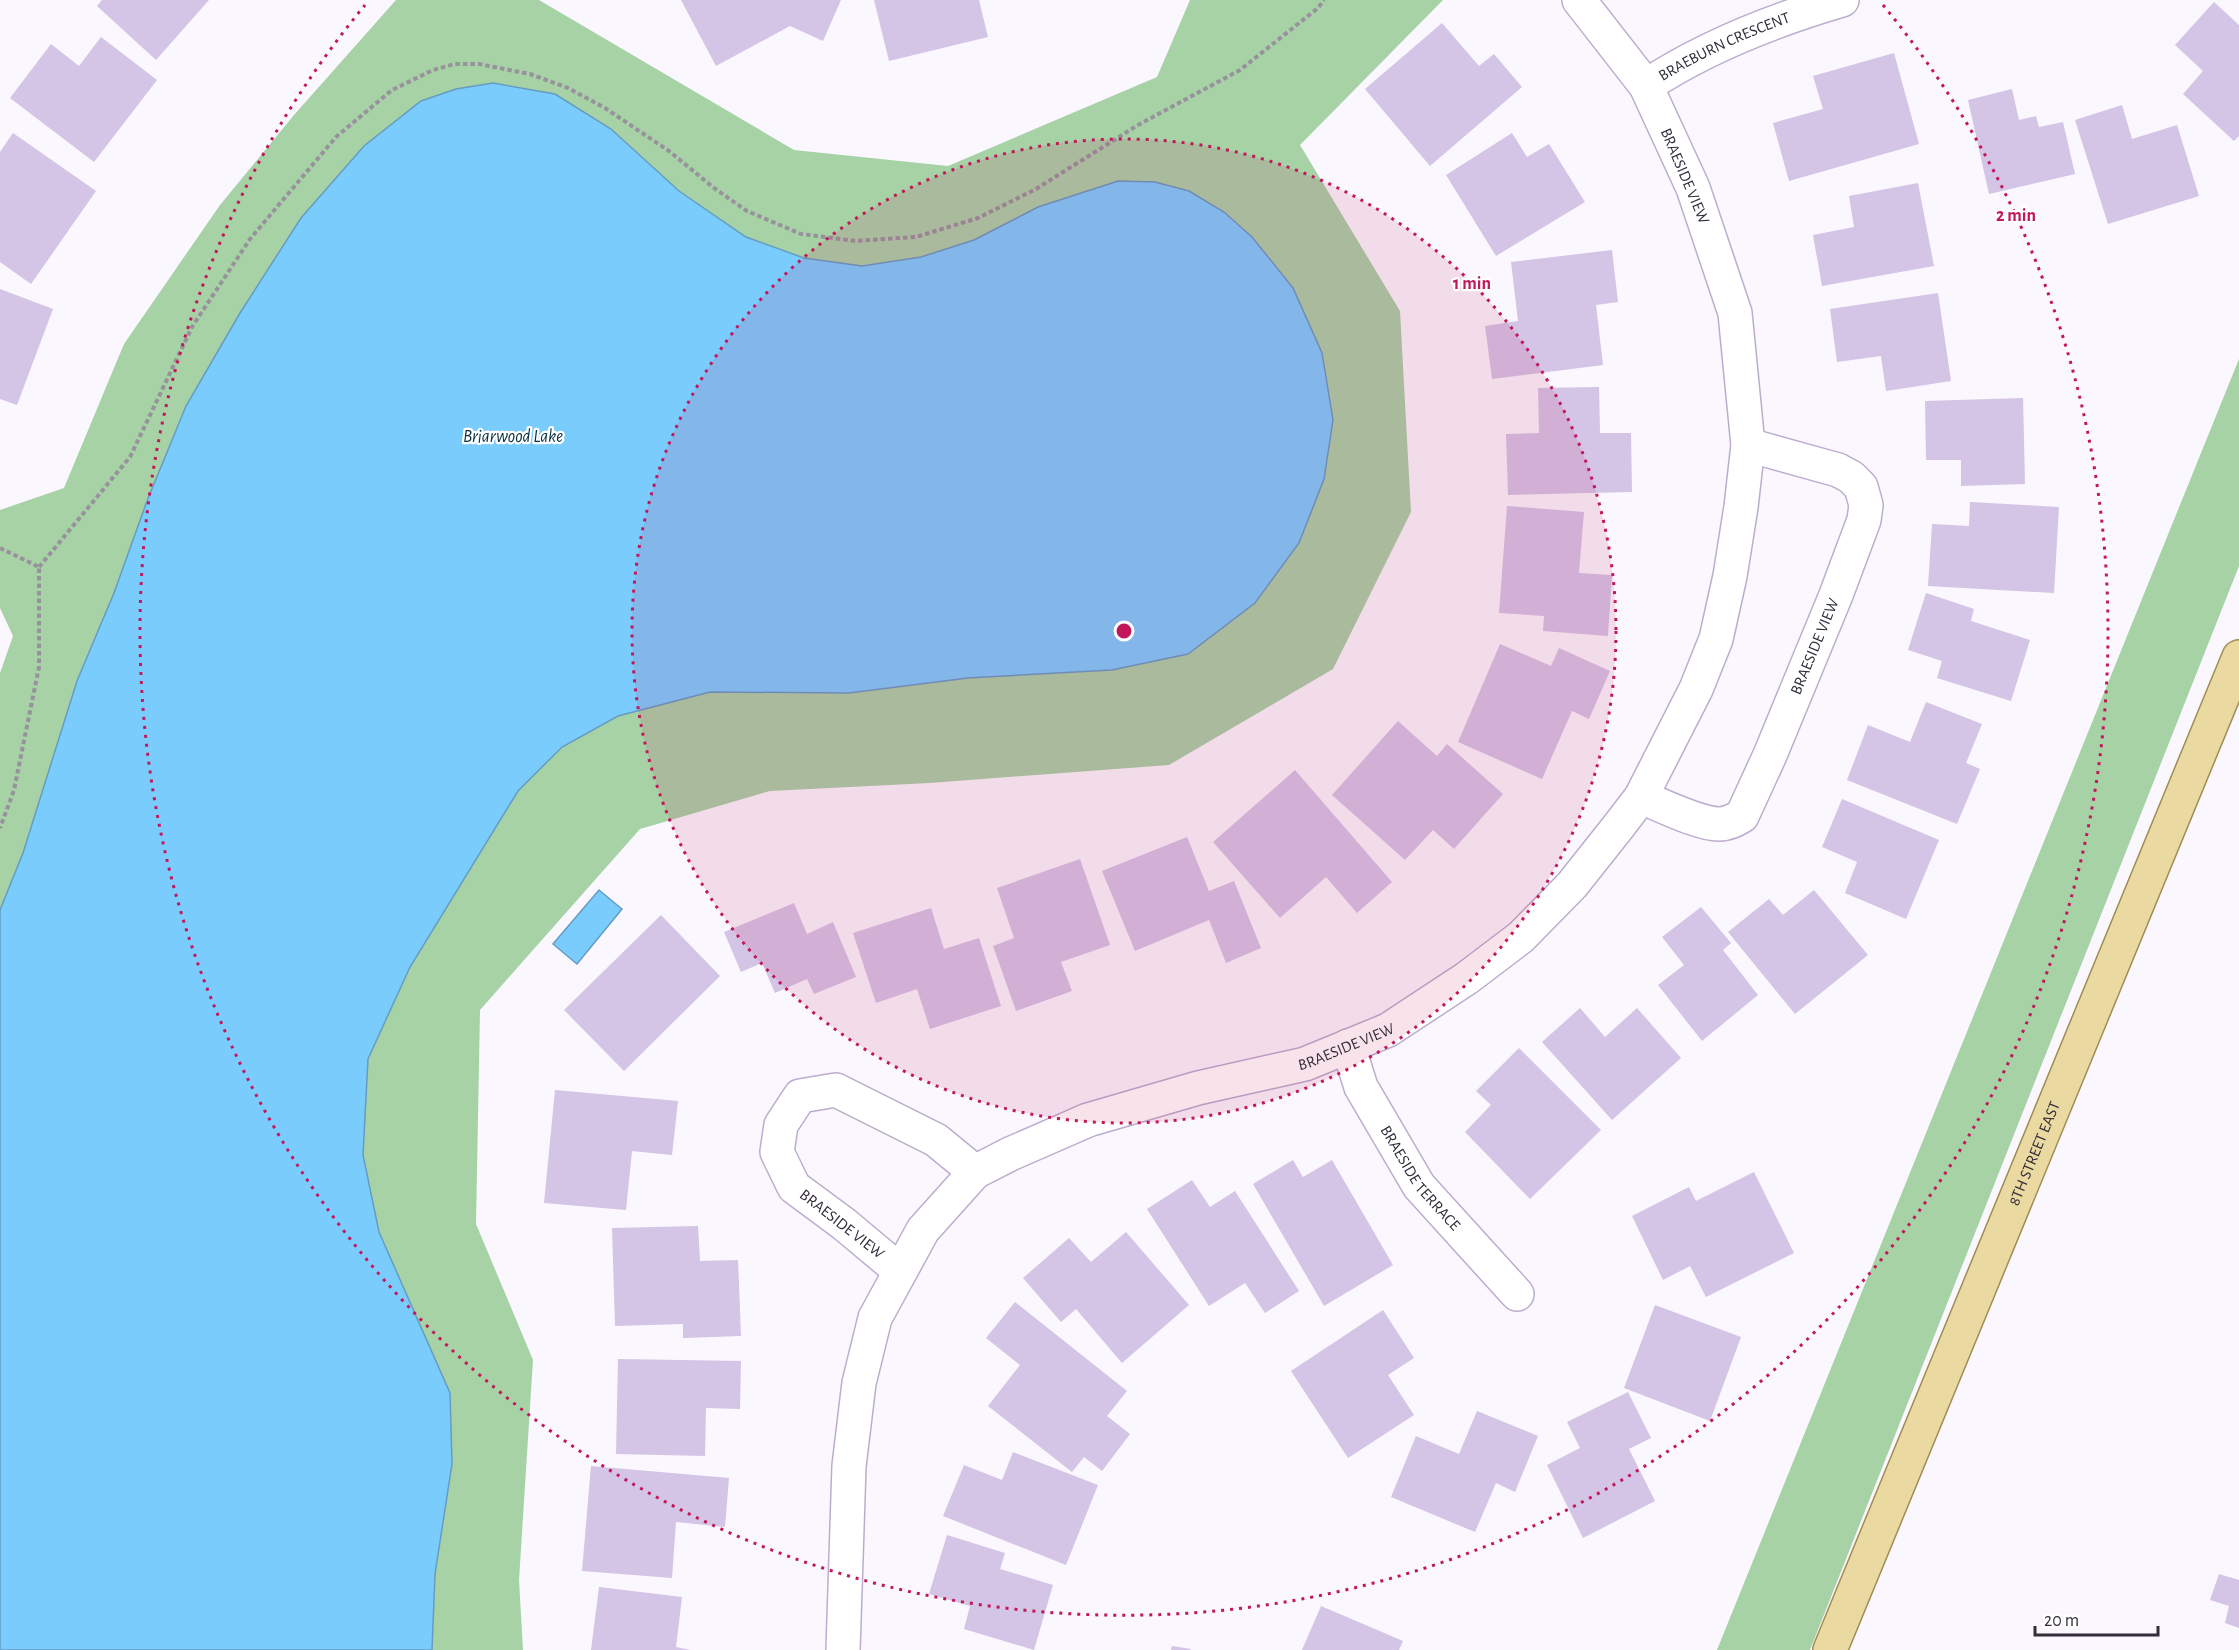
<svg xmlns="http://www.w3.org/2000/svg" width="2239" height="1650" font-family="'Alegreya Sans',sans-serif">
  <rect width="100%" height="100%" fill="#faf7fe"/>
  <path fill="#a6d2a6" d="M 396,0 L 539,0 L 794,150 L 948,166 L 1157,77 L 1190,0 L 1443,0 L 1300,145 L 1400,311 L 1411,512 L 1333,669 L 1169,765 L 930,783 L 770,791 L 640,829 L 480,1010 L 476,1224 L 533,1360 L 519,1580 L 523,1650 L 0,1650 L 0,673 L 13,636 L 0,608 L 0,510 L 64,488 L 124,344 L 220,205 L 294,115 Z
    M 2239,359 L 2239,566 L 1810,1650 L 1717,1650 Z"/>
  <path fill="#7accfd" stroke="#659cc2" stroke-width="1.5" d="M 493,83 L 555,94 L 611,129 L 679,191 L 746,237 L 804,258 L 862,266 L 921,257 L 974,240 L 1038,207 L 1118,181 L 1155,182 L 1189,191 L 1224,212 L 1252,237 L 1293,288 L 1322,353 L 1333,420 L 1324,479 L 1299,543 L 1255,603 L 1188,654 L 1112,670 L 968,678 L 849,693 L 710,692 L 618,716 L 562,747 L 518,791 L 410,967 L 368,1059 L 363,1155 L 379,1232 L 450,1393 L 452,1464 L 435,1574 L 432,1650 L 0,1650 L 0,910 L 23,853 L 77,681 L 114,593 L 147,501 L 186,406 L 240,313 L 301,218 L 364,146 L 421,101 L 456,89 Z
    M 599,890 L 622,909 L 577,964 L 553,944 Z"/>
  <path fill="#d4c4e5" d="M 102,0 L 209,0 L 156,60 L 97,6 Z
    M 681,0 L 841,0 L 823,41 L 790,26 L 716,66 Z
    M 874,0 L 979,0 L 988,37 L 889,61 Z
    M 2214,2 L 2239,25 L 2239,136 L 2234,141 L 2183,94 L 2203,71 L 2175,45 Z
    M 1442,23 L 1479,66 L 1494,54 L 1522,87 L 1430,166 L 1365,89 Z
    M 101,37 L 157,80 L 94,162 L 10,98 L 51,44 L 79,66 Z
    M 1894,53 L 1919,144 L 1789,181 L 1773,123 L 1823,109 L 1813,76 Z
    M 2012,89 L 2019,120 L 2036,116 L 2039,127 L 2063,122 L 2075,174 L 1989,194 L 1968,100 Z
    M 2122,105 L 2132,139 L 2177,125 L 2199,196 L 2108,224 L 2075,120 Z
    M 13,133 L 96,191 L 31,284 L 0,262 L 0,152 Z
    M 1512,133 L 1527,157 L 1549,144 L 1585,202 L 1496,256 L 1446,175 Z
    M 1918,183 L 1934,266 L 1822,286 L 1813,235 L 1854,227 L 1849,196 Z
    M 1612,250 L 1618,302 L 1596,305 L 1603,365 L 1492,379 L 1485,326 L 1518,321 L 1511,262 Z
    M 0,289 L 53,309 L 17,405 L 0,399 Z
    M 1938,293 L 1951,381 L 1886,391 L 1881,356 L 1837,362 L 1830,309 Z
    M 1599,387 L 1600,433 L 1631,433 L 1632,492 L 1508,495 L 1506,434 L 1539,433 L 1538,388 Z
    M 2023,398 L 2025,484 L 1961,486 L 1961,460 L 1926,460 L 1925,401 Z
    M 1970,502 L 2059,507 L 2054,593 L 1928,586 L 1932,524 L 1969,526 Z
    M 1507,506 L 1584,512 L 1579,573 L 1612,575 L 1608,636 L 1543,631 L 1544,616 L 1499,613 Z
    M 1926,593 L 1974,609 L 1971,621 L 2030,640 L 2011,701 L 1937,678 L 1942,661 L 1908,650 Z
    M 1500,644 L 1551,666 L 1559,648 L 1610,671 L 1589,719 L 1572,711 L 1542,779 L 1458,742 Z
    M 1926,702 L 1982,724 L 1966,763 L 1980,769 L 1957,824 L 1847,780 L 1868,725 L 1910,742 Z
    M 1398,721 L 1437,756 L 1447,744 L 1503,794 L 1454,849 L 1433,830 L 1405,860 L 1332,795 Z
    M 1295,770 L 1392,882 L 1357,913 L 1326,877 L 1280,918 L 1213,842 Z
    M 1842,799 L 1939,840 L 1906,919 L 1845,893 L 1857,862 L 1822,847 Z
    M 1187,837 L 1209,891 L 1234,881 L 1261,948 L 1226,963 L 1209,920 L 1135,951 L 1102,871 Z
    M 1080,859 L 1110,945 L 1061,962 L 1072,991 L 1016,1011 L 993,946 L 1014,938 L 997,888 Z
    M 1814,890 L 1868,955 L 1795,1014 L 1728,932 L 1769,899 L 1783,915 Z
    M 794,903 L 807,934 L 833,922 L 856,977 L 814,994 L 807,979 L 775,993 L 762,963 L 741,972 L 724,932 Z
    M 1701,907 L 1731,943 L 1723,950 L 1758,995 L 1702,1041 L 1658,985 L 1684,965 L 1662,937 Z
    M 931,908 L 944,949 L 979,938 L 1001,1006 L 930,1029 L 917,989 L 876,1003 L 853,933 Z
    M 661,915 L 720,976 L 624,1071 L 564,1010 Z
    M 1580,1008 L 1605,1037 L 1637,1008 L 1681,1058 L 1612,1120 L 1542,1042 Z
    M 1519,1048 L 1601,1130 L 1530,1199 L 1465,1132 L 1491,1105 L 1476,1091 Z
    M 555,1090 L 678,1101 L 672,1155 L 632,1151 L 626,1210 L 544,1203 Z
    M 1293,1160 L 1303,1177 L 1332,1160 L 1393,1265 L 1324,1306 L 1253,1184 Z
    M 1754,1172 L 1794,1253 L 1706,1297 L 1690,1266 L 1663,1280 L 1632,1216 L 1689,1187 L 1696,1201 Z
    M 1192,1180 L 1210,1207 L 1235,1191 L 1299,1291 L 1265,1313 L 1245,1283 L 1209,1306 L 1147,1209 Z
    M 698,1226 L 700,1261 L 738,1260 L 741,1336 L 683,1338 L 683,1324 L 615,1326 L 612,1228 Z
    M 1126,1232 L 1189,1305 L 1122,1363 L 1076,1309 L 1061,1322 L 1023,1278 L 1069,1238 L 1091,1262 Z
    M 1015,1302 L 1127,1391 L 1107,1416 L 1130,1434 L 1102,1471 L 1084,1457 L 1072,1472 L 988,1406 L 1020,1365 L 986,1338 Z
    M 1655,1305 L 1741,1337 L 1710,1421 L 1624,1388 Z
    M 1383,1310 L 1414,1358 L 1388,1375 L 1414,1415 L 1348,1458 L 1291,1371 Z
    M 618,1359 L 741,1361 L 740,1409 L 706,1408 L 705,1456 L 616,1454 Z
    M 1628,1392 L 1651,1438 L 1629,1449 L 1655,1501 L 1583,1538 L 1547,1465 L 1580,1448 L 1567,1422 Z
    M 1477,1411 L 1538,1436 L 1515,1492 L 1496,1483 L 1475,1532 L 1391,1497 L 1416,1436 L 1459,1454 Z
    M 1013,1452 L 1098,1485 L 1066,1565 L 943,1516 L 964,1465 L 1002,1480 Z
    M 591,1466 L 729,1478 L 725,1527 L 676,1522 L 672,1578 L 582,1571 Z
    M 947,1535 L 1005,1553 L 1000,1569 L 1053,1585 L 1034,1650 L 964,1629 L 970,1606 L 929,1594 Z
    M 2219,1574 L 2239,1580 L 2239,1628 L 2225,1623 L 2229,1606 L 2210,1600 Z
    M 599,1587 L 682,1597 L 676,1647 L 691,1650 L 591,1650 Z
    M 1321,1606 L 1403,1641 L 1399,1650 L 1302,1650 Z
    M 1172,1646 L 1191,1649 L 1190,1650 L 1171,1650 Z"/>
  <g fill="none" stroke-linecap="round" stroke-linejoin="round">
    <defs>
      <g id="minor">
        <path id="s1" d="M 1646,86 C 1705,47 1774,20 1842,0"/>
        <path id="s2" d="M 1641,797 C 1661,805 1699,824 1719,824 C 1728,824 1735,820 1742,816 L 1770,755 L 1836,595 L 1864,520 L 1866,505 L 1861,487 L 1851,477 L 1838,470 L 1748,445"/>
        <path id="s3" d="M 1348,1046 L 1361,1087 L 1419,1186 L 1517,1294"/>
        <path d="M 899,1270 L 844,1224 L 794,1187 L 777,1152 L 781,1125 L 800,1096 L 836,1090 L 936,1140 L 975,1172"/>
        <path id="s4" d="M 843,1650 L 849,1466 L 859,1383 L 875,1318 L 923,1230 L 975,1172 L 1010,1154 L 1088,1120 L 1198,1088 L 1305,1064 L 1388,1030 L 1467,978 L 1521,937 L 1572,885 L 1618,827 L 1641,797 L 1696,689 L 1716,639 L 1730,576 L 1741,507 L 1748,445 L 1735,313 L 1693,188 L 1646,86 L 1579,0"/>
      </g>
      <g id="major">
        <path id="s5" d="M 1830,1650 L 2239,657"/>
      </g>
    </defs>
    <use href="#minor" stroke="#bcadce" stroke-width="36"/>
    <use href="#major" stroke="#a18d53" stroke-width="36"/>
    <path stroke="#97929c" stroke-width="4" stroke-dasharray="4.5 3" stroke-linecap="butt" d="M 0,548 L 39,567 L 39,667 L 14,790 L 0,828
      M 39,567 L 130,457 L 192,327 L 250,239 L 336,137 L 392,90 L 433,70 L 455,64 L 479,64 L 530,74 L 568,88 L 605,108 L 669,151 L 714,188 L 747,211 L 801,234 L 856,241 L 916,237 L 978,218 L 1036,189 L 1138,125 L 1240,70 L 1318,8 L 1324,0"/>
    <use href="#minor" stroke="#fff" stroke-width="33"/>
    <use href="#major" stroke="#ead9a0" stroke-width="33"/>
  </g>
  <circle cx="1124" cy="631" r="492" fill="#c2185b" fill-opacity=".12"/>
  <g fill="none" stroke="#c2185b" stroke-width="3" stroke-dasharray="3 6">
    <circle cx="1124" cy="631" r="492"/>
    <path d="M1883 5A984 984 0 1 1 365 5"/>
  </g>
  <g text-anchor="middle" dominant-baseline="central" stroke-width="4.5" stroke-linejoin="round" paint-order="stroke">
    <g font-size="16" fill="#342d3a" stroke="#fff">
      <text stroke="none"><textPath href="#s1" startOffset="88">BRAEBURN CRESCENT</textPath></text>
      <text transform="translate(1685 176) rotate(67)">BRAESIDE VIEW</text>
      <text stroke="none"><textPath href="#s2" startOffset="292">BRAESIDE VIEW</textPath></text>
      <text stroke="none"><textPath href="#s4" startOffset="906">BRAESIDE VIEW</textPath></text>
      <text stroke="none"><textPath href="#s5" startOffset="537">8TH STREET EAST</textPath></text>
      <text stroke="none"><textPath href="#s3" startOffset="152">BRAESIDE TERRACE</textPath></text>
      <text transform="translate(842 1224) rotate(38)">BRAESIDE VIEW</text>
    </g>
    <g font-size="18" font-style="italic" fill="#082f42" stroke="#fff">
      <text x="513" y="437">Briarwood Lake</text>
    </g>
  </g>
  <circle cx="1124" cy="631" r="9" fill="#c2185b" stroke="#fff" stroke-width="3"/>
  <g font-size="18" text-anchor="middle" font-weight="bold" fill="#c2185b" stroke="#fff" stroke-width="4.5" stroke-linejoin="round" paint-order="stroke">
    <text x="2016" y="221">2 min</text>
    <text x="1472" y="289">1 min</text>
  </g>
  <path d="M2035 1626v9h123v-9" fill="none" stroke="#342d3a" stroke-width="3"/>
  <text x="2044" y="1626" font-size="18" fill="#342d3a" stroke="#ffffff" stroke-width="4.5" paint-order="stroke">20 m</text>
</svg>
